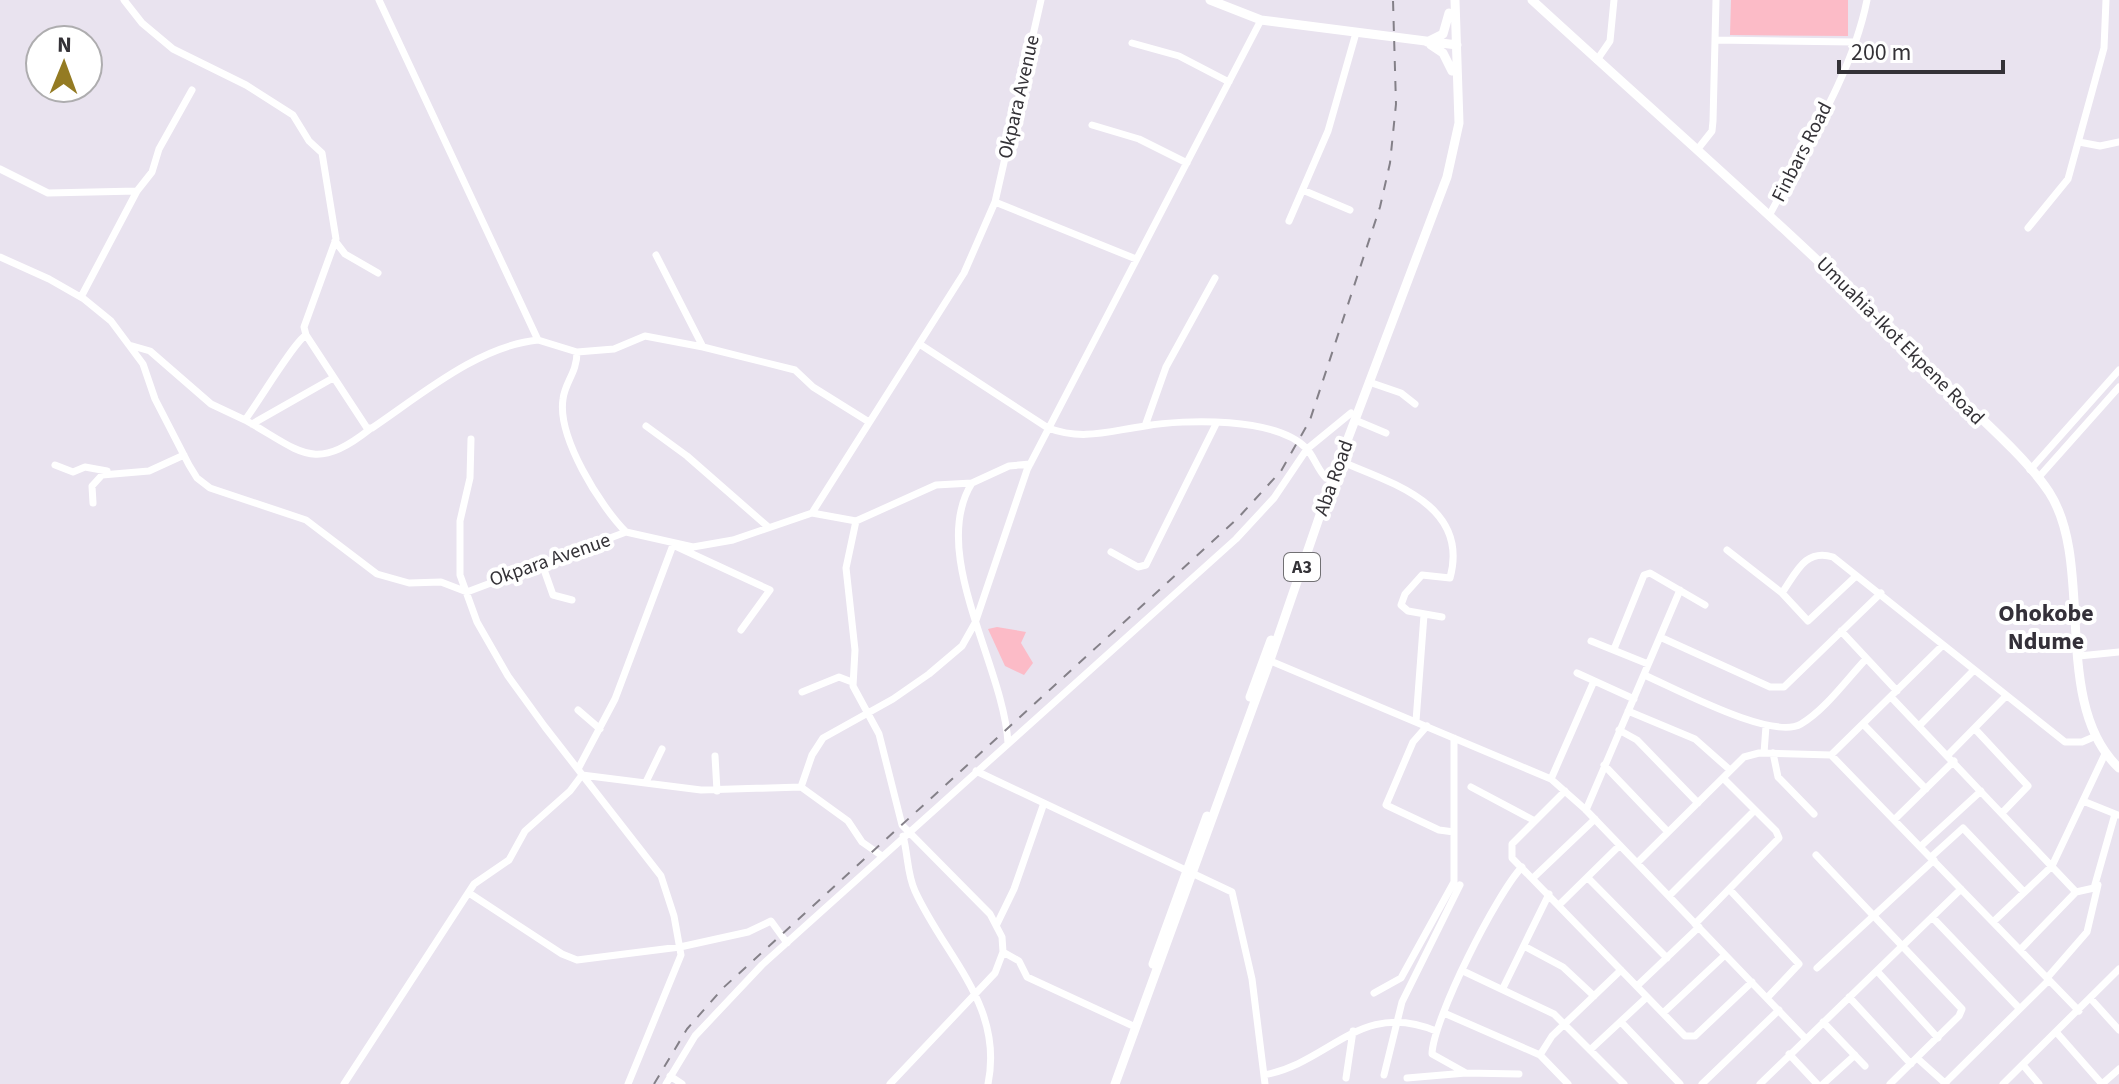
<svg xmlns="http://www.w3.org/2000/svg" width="2119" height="1084" font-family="'Source Sans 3',sans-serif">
  <rect width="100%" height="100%" fill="#e9e3ef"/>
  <path fill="#fcbbc7" d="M 1731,0 L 1848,0 L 1848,36 L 1730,35 Z
    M 997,627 L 1026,632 L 1021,643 L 1033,663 L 1024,675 L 1005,666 L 988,629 Z"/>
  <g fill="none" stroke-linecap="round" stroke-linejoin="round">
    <path stroke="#fff" stroke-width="7" d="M 124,0 L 142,23 L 173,49 L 246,85 L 293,115 L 309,141 L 322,153 L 336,239 L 304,327 L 306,335 L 367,428 L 372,428 C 421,395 478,346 538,340
      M 379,0 L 538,340 L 577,352 L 614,349 L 645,336 L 703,347
      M 1716,40 L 1854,42
      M 1132,43 L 1179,56 L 1229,82
      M 1597,60 L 1610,41 L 1614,0
      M 1092,125 L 1139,139 L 1187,163
      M 2079,142 L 2100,146 L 2119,142
      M 1697,150 L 1712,131 L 1713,121 L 1716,0
      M 0,169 L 48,193 L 137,191
      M 1305,191 L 1350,210
      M 995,202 L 1136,259
      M 1770,214 C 1805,147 1852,75 1867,0
      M 1289,221 L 1328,131 L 1356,33
      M 2028,228 L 2068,179 L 2104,48 L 2106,0
      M 335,241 L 345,254 L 378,273
      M 656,255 L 703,347 L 795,370 L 813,387 L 869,422
      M 0,257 L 49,279 L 84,299 L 111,321 L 143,364 L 155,399 L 189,465 L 197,478 L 210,488 L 306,520 L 377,574 L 409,583 L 441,582 L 467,592 L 626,532 L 693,547 L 733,540 L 812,513 L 964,273 L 995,202 L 1041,0
      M 81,297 L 137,191 L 152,172 L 159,149 L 192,90
      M 129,345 L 150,351 L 211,404 L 245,420 C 258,403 294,342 306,335
      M 921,345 L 1048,428 C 1083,441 1109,431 1145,426 C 1185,419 1276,417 1306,448 C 1314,456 1317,469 1326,478
      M 577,352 C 577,373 565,382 563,399 C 557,437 600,506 626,532
      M 1369,382 L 1401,393 L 1415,404
      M 245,420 C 301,451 313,474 370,429
      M 1355,420 L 1386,433
      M 252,424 L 333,378
      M 646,426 L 687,456 L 767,526
      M 1145,426 L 1166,367 L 1215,278
      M 471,439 L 470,478 L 460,521 L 460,575 L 477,622 L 508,676 L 545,727 L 661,876 L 674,916 L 681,955 L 628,1084
      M 1340,461 C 1392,483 1470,505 1450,578 L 1422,575 L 1405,594 L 1401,605 L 1408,611 L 1442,617
      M 55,465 L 73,472 L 85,467 L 107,471
      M 2030,470 L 2119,370
      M 2038,478 L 2119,387
      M 972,483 C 928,553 1004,666 1008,743
      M 93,503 L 92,486 L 102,475 L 149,471 L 184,455
      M 812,513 L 856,521 L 936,485 L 972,483 L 1009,466 L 1030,464
      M 856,521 L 846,568 L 855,650 L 853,686 L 879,734 L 902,825 L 990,914 L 1002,937 L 1003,952 L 1019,961 L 1027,977 L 1131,1025
      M 1727,550 L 1782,593 L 1808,621 L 1855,577
      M 1111,552 L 1138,567 L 1146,565 L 1216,424
      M 542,564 L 553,595 L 572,600
      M 1782,593 C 1796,573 1805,548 1833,557 L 2065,742 L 2082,742 L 2096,736
      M 1841,631 L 1897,691
      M 1660,637 L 1770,687 L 1784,687 L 1881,593
      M 1591,641 L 1648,664
      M 1614,649 L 1644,575 L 1650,573 L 1705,605
      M 2079,656 L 2119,652
      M 1266,659 L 1551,779 L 1586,810 L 1805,1038
      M 1577,673 L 1634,699
      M 1644,675 C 1675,688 1772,741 1801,724 C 1825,710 1847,679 1866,659
      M 802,692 L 839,677 L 852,682
      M 1891,697 L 2076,892
      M 578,710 L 600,729
      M 1628,711 L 1695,739 L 1730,770
      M 1416,721 L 1424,615
      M 1863,724 L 1926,789
      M 1427,726 L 1413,742 L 1386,805 L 1439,830 L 1454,832
      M 1919,726 L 1974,670
      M 1619,730 L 1637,740 L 1698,803
      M 1976,730 L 2028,786 L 2002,813
      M 1764,753 L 1766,726
      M 1773,753 L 1778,777 L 1814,814
      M 1831,755 L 2079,1011
      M 1948,755 L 2006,696
      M 715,756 L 717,791
      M 1604,765 L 1668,832
      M 578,769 L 615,699 L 673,545 L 770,590 L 741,630
      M 976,771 L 1232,892 L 1252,979 L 1265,1084
      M 1551,779 L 1594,681
      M 646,782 L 662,749
      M 801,787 L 848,821 L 862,842 L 882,856
      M 1471,787 L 1535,821
      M 1565,791 L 1512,844 L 1512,858 L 1685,1036 L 1695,1036 L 1752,982
      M 2083,801 L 2118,815
      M 1586,810 L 1680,590
      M 1894,820 L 1954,761
      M 903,836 C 908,854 907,874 915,891 C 945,957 1004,1005 988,1084
      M 1921,846 L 1981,791
      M 1816,855 L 1962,1009 L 1959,1016 L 1890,1084
      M 1931,857 L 1963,828 L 2024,892
      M 1637,863 L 1744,757 L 1759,753 L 1831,755 L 1943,645
      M 1533,878 L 1595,819
      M 1589,879 L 1667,958
      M 1729,889 L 1799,964 L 1767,998
      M 469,893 L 562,954 L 577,960 L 680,947 L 748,932 L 771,921 L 787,943
      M 1669,896 L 1755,810
      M 1559,905 L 1619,846
      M 1932,917 L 2019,1008
      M 1993,922 L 2052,866 L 2105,754
      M 997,924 L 1014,889 L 1044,803
      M 1695,924 L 1779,838 L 1776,831 L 1723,778
      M 1524,946 L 1563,967 L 1594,996
      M 2020,950 L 2076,892 L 2094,888 L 2115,814
      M 1817,968 L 1934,860
      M 1463,971 L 1554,1014 L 1624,1084
      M 1877,971 L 1938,1038
      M 2047,978 L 2087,932 L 2098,885
      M 1637,986 L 1699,927
      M 1503,988 L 1549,894
      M 1374,993 L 1401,978 L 1454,882 L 1454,738
      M 1849,997 L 1911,1064
      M 2091,999 L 2119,1030
      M 1444,1013 L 1540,1055 L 1568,1084
      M 1663,1013 L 1725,955
      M 1621,1022 L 1680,1084
      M 1823,1022 L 1865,1066
      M 2057,1033 L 2102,1084
      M 1590,1050 L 1647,997
      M 1789,1054 L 1817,1084
      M 1540,1055 L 1552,1036 L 1621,970
      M 1917,1058 L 1946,1084
      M 2023,1065 L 2039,1084
      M 1519,1074 L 1466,1073 L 1432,1054 C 1433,1019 1497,893 1522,867
      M 1264,1075 C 1330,1063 1360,999 1436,1031
      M 1384,1075 L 1402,1002 L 1460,885
      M 670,1076 L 682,1084
      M 1346,1078 L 1353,1031
      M 1407,1078 L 1466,1073
      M 1945,1083 L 2049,980
      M 344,1084 L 474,884 L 509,860 L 525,831 L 570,791 L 582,775 L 701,790 L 801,787 L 812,755 L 823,738 L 893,699 L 929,674 L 962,646 L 975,623 L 1027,470 L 1261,20
      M 666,1084 L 695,1036 L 762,965 L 1236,539 L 1274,498 L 1307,449 L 1351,413
      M 890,1084 L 995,973 L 1003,952
      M 1702,1084 L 1779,1010
      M 1760,1084 L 1961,889
      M 1823,1084 L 1855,1055
      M 2003,1084 L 2119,969
      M 2102,1084 L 2119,1069"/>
    <path stroke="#fff" stroke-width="9" d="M 1210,0 L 1261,20 L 1457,45
      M 1532,0 C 1666,123 1803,242 1931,370 C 1965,405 2024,454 2049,492 C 2096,564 2050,703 2119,768
      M 1427,42 L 1443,34 L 1449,13
      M 1431,45 L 1443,53 L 1452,71
      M 1250,697 L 1271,640
      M 1153,964 L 1207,816
      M 1115,1084 L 1270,660 L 1330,486 L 1447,177 L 1459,123 L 1455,0"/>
    <path stroke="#848088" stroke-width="2" stroke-dasharray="10 10" stroke-linecap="butt" d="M 654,1084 L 687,1029 L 723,988 L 1237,519 L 1281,471 L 1310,420 L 1380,207 L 1390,163 L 1396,104 L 1393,0"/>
  </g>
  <g text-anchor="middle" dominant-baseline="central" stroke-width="8" stroke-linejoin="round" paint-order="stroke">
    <rect fill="#fff" stroke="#717073" stroke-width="2" x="1284" y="553" width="36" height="28" rx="6"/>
    <g font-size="18" font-weight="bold" fill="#343237">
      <text x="1302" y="567">A3</text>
    </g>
    <g font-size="20" fill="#343237" stroke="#fff">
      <text transform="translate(1019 97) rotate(-77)">Okpara Avenue</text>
      <text transform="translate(1802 152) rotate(-63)">Finbars Road</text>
      <text transform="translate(1900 341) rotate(45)">Umuahia-Ikot Ekpene Road</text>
      <text transform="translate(1334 478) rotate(-70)">Aba Road</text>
      <text transform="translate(550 560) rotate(-19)">Okpara Avenue</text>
    </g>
    <g font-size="24" font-weight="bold" fill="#343039" stroke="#fff">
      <text x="2046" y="613">Ohokobe<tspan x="2046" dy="28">Ndume</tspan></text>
    </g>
  </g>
  <g transform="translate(64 64) rotate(1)"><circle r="38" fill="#ffffff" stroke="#aeadaf" stroke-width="2"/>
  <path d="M0-6L14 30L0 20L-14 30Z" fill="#947b23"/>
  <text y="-12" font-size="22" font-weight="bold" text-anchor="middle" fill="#343237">N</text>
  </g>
  <path d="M1839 60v12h164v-12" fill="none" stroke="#343237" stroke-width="4"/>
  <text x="1851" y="60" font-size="24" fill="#343237" stroke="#ffffff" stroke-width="6" paint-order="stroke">200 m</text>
</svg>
